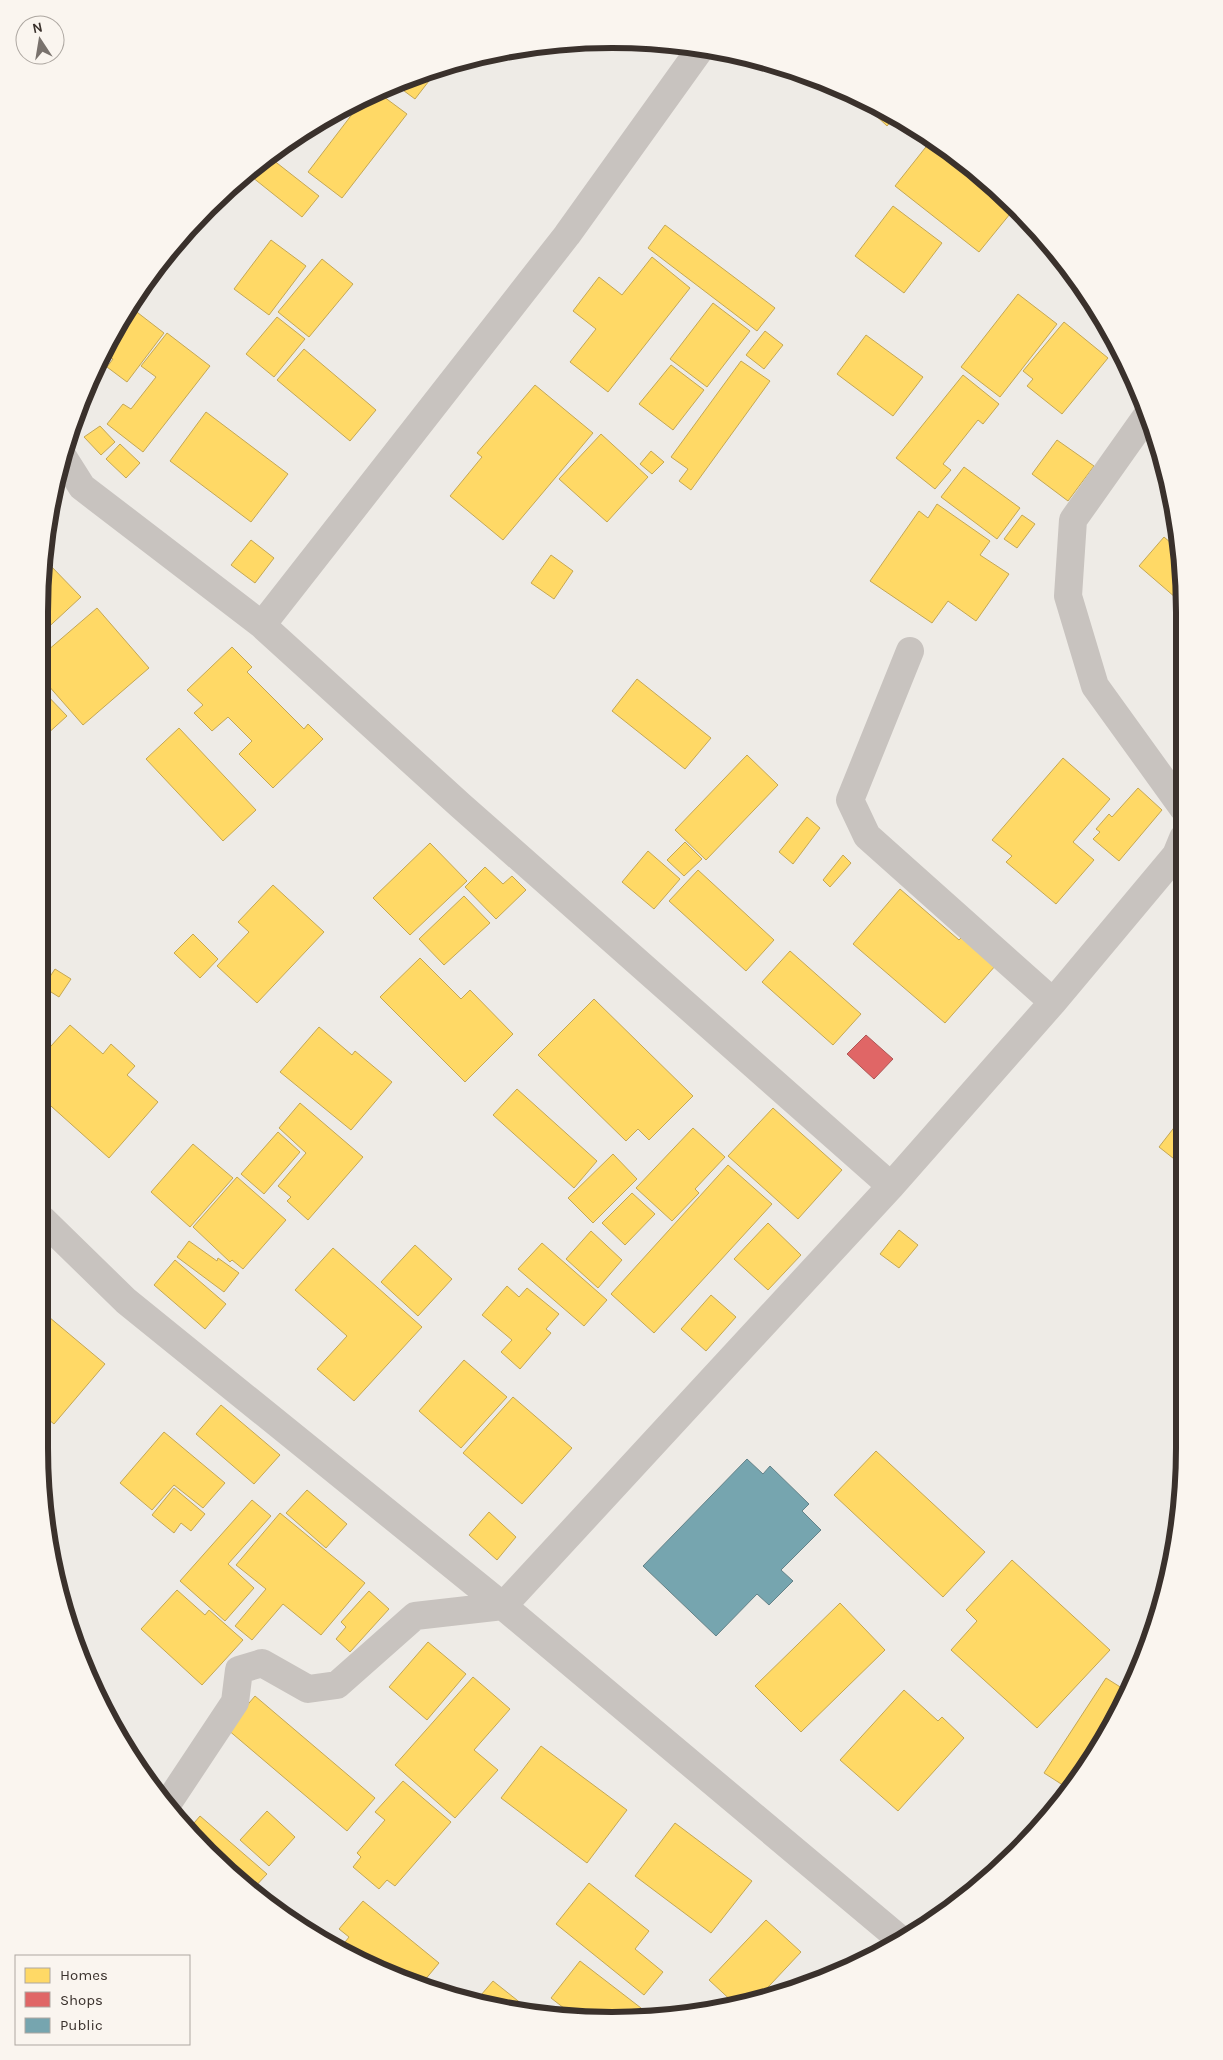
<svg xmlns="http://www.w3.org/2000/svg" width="1223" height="2060" font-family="Karla,sans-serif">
  <rect width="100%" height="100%" fill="#eeebe6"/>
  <path fill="#ffd966" stroke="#c4a755" d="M 439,68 L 415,99 L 392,82 L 393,82 Z
    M 376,91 L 407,114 L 342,198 L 308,172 L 366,96 Z
    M 853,94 L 895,117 L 887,126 Z
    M 933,138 L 1014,209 L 979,252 L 895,186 Z
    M 268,156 L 319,196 L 302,217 L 247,173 Z
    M 893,206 L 942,243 L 904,293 L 855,256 Z
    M 665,225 L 775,308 L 757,331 L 648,248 Z
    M 271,240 L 306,266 L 269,315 L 234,289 Z
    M 652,257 L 690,288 L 608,392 L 570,362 L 596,329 L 573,311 L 599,277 L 622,295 Z
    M 322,259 L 353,284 L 309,337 L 278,312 Z
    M 1018,294 L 1057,324 L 1000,397 L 961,367 Z
    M 713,303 L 750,331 L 707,387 L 670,359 Z
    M 129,306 L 164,333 L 127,382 L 107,367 L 113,359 L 105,354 Z
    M 277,317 L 305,339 L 274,377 L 246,354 Z
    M 1064,322 L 1108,358 L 1062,414 L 1027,386 L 1033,379 L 1023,371 Z
    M 765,331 L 783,345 L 764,369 L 746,355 Z
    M 167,333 L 210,366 L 143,452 L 107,424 L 123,404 L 131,409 L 156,377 L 141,366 Z
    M 866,335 L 923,377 L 893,416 L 837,374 Z
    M 304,349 L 376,410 L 350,441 L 277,380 Z
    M 741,361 L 770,381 L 691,490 L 679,481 L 688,469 L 671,457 Z
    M 671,365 L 704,390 L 673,430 L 639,404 Z
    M 963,375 L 999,404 L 983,424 L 978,420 L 943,464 L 951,470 L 935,489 L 896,458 Z
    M 535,385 L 593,433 L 503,540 L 450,496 L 482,457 L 477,453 Z
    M 206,412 L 288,474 L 251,522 L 170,461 Z
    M 100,426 L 115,442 L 101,455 L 84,437 Z
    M 601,434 L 648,477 L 607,522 L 559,479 Z
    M 1057,440 L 1094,466 L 1068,501 L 1032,474 Z
    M 120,444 L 140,463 L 126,478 L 106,459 Z
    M 651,451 L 664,462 L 652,474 L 640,464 Z
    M 964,467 L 1020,508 L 997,539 L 941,497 Z
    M 937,504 L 990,541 L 980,555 L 1009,574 L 976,621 L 948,601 L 932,623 L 870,581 L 919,511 L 928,518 Z
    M 1022,515 L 1035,524 L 1017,548 L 1004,539 Z
    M 1164,537 L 1178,549 L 1183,574 L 1183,604 L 1139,566 Z
    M 251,540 L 274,558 L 255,583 L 231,565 Z
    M 551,555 L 573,571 L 554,599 L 531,583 Z
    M 48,563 L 81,597 L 40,635 L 40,574 Z
    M 97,608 L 149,668 L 83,725 L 40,676 L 40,657 Z
    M 232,647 L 252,667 L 247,672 L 304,729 L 308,724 L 323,739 L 273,788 L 239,754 L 252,741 L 228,717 L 212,731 L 194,713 L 203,705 L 187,690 Z
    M 637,679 L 711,738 L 685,769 L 612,711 Z
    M 40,688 L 67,716 L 45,736 L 41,732 Z
    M 179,728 L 256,810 L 223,841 L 146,759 Z
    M 747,755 L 778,785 L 706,860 L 675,830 Z
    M 1063,758 L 1110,799 L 1073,842 L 1094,860 L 1056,904 L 1006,862 L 1012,856 L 992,840 Z
    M 1138,788 L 1162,810 L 1119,861 L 1093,839 L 1100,832 L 1096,829 L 1109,814 L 1112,817 Z
    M 807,817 L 820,828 L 793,864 L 779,852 Z
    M 685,842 L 702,859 L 684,876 L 667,860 Z
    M 430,843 L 467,881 L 410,935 L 373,898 Z
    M 648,851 L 680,879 L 654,909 L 622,882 Z
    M 843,855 L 851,863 L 830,887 L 823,880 Z
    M 485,867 L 503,884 L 512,876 L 526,890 L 496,919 L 465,887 Z
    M 698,870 L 774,940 L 746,971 L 669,901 Z
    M 273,885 L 324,932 L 257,1003 L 217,966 L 249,932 L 238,922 Z
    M 900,889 L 959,940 L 963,936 L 996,965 L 945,1023 L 853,944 Z
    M 464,896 L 490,923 L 444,965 L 419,939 Z
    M 193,934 L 218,959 L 200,978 L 174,953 Z
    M 790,951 L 861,1014 L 833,1045 L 762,982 Z
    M 420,958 L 461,999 L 470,990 L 513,1034 L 465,1082 L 380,997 Z
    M 55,969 L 71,979 L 59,997 L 43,987 Z
    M 594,999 L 693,1096 L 649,1140 L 638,1129 L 626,1141 L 538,1055 Z
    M 70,1025 L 103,1054 L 111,1044 L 135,1066 L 127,1075 L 158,1102 L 109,1158 L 42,1098 L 42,1056 Z
    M 319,1027 L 352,1055 L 355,1051 L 392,1082 L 351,1130 L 280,1072 Z
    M 517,1089 L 597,1161 L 574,1188 L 493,1115 Z
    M 300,1103 L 363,1157 L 308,1220 L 287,1201 L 291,1197 L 278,1186 L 306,1153 L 279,1128 Z
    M 773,1108 L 842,1170 L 798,1219 L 728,1156 Z
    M 1183,1116 L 1183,1166 L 1159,1147 Z
    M 693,1128 L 725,1157 L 695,1189 L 699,1193 L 672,1221 L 636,1188 Z
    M 278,1132 L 300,1152 L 264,1194 L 241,1174 Z
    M 193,1144 L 233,1178 L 190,1227 L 151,1192 Z
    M 613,1154 L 637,1179 L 593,1223 L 568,1198 Z
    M 728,1165 L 772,1204 L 654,1333 L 611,1294 Z
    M 237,1177 L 286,1220 L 243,1269 L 232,1260 L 230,1262 L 193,1227 Z
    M 632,1193 L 655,1214 L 625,1245 L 602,1223 Z
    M 768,1223 L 801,1255 L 768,1290 L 734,1259 Z
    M 899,1230 L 918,1245 L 899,1268 L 880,1254 Z
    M 591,1231 L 622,1260 L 598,1288 L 566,1259 Z
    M 189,1241 L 217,1261 L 218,1258 L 239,1273 L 224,1292 L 177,1257 Z
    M 542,1243 L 607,1300 L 584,1326 L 518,1269 Z
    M 415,1245 L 452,1279 L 418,1316 L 381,1282 Z
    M 333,1248 L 422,1327 L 354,1401 L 317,1369 L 347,1336 L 295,1290 Z
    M 175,1260 L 226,1304 L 205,1329 L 154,1285 Z
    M 507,1286 L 519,1297 L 527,1288 L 559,1314 L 546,1329 L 551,1333 L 520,1369 L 501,1352 L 512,1340 L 482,1315 Z
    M 711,1295 L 736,1317 L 706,1351 L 681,1329 Z
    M 43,1312 L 105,1364 L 54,1424 L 43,1415 Z
    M 464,1360 L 507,1397 L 461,1448 L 419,1411 Z
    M 513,1397 L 572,1448 L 522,1504 L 463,1453 Z
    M 221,1405 L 280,1455 L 254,1484 L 196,1434 Z
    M 164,1432 L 225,1483 L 203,1508 L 174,1485 L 152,1510 L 120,1483 Z
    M 876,1451 L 985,1552 L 943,1597 L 834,1495 Z
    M 174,1488 L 205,1514 L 191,1531 L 181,1523 L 174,1533 L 152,1515 Z
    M 307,1490 L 347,1524 L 326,1548 L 286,1513 Z
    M 252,1500 L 271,1516 L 228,1564 L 254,1588 L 225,1621 L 180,1581 Z
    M 489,1512 L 516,1537 L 497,1560 L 469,1535 Z
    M 280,1513 L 365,1583 L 321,1635 L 283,1604 L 252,1640 L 235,1626 L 266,1589 L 236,1565 Z
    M 1012,1560 L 1110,1650 L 1037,1728 L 951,1650 L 977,1621 L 966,1610 Z
    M 177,1590 L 205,1615 L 209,1610 L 243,1640 L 202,1685 L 141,1629 Z
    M 369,1591 L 389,1609 L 350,1652 L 336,1639 L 346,1627 L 341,1622 Z
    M 840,1603 L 885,1650 L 801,1732 L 755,1686 Z
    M 428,1642 L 466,1674 L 427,1720 L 389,1687 Z
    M 1146,1649 L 1137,1667 L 1133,1664 Z
    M 473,1677 L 510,1709 L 474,1750 L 498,1770 L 455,1818 L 395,1765 Z
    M 1106,1678 L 1125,1690 L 1088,1767 L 1069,1789 L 1044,1773 Z
    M 904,1690 L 938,1721 L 942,1717 L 964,1738 L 898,1811 L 840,1760 Z
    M 255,1696 L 375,1798 L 347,1831 L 227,1729 Z
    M 541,1746 L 627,1810 L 587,1863 L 501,1798 Z
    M 403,1781 L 451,1822 L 395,1886 L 387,1880 L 379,1889 L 353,1867 L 361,1857 L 357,1853 L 385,1820 L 375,1812 Z
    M 267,1811 L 295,1837 L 269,1866 L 240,1840 Z
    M 200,1816 L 267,1874 L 251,1891 L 189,1829 Z
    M 675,1823 L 752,1881 L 711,1933 L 635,1876 Z
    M 589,1883 L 649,1931 L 635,1949 L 663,1972 L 644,1995 L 556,1924 Z
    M 363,1901 L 439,1963 L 419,1987 L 358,1962 L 339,1950 L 349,1937 L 339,1929 Z
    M 766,1920 L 801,1952 L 756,2000 L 736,2005 L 709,1980 Z
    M 580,1961 L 654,2018 L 611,2021 L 578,2019 L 551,1998 Z
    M 493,1981 L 537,2016 L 475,2002 Z"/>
  <path fill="#e06666" stroke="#ae5655" d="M 866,1035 L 893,1059 L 874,1079 L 847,1054 Z"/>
  <path fill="#76a5af" stroke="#648288" d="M 747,1459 L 763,1474 L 770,1466 L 809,1504 L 802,1511 L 821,1530 L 781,1570 L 793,1581 L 769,1605 L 757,1594 L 716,1636 L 643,1566 Z"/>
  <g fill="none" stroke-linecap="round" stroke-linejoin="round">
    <path stroke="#c8c3bf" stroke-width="28" d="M 1148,414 L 1073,520 L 1068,596 L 1095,686 L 1183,808
      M 63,457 L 82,487 L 262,625 L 460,805 L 891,1186
      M 262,625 L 567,235 L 701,48
      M 910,651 L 850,800 L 867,836 L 1053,1002
      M 43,1220 L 126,1301 L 503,1606 L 901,1940
      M 166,1806 L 235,1702 L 239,1670 L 262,1663 L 308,1689 L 337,1685 L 415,1616 L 503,1606 L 891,1186 L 1053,1002 L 1176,855 L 1183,838"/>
  </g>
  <path d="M0 0H1223V2060H0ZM612 48H612A564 564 0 0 1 1176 612V1448A564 564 0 0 1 612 2012H612A564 564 0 0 1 48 1448V612A564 564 0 0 1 612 48Z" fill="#faf5ef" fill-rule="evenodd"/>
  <path fill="none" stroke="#3a312c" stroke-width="6" d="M612 48H612A564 564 0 0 1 1176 612V1448A564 564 0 0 1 612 2012H612A564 564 0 0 1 48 1448V612A564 564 0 0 1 612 48Z"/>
  <rect x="15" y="1955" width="175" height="90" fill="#faf5ef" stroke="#ada7a1"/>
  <rect x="25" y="1968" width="25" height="15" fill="#ffd966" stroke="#ada7a1"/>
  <text x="60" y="1980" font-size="15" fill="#3a312c">Homes</text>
  <rect x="25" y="1992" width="25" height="15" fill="#e06666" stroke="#ada7a1"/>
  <text x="60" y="2005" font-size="15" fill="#3a312c">Shops</text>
  <rect x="25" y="2018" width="25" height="15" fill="#76a5af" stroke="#ada7a1"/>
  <text x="60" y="2030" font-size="15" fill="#3a312c">Public</text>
  <g transform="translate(40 40) rotate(348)"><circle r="24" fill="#faf5ef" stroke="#ada7a1"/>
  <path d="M0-4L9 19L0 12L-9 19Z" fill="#79726d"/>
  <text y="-8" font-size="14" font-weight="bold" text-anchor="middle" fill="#3a312c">N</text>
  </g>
</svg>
